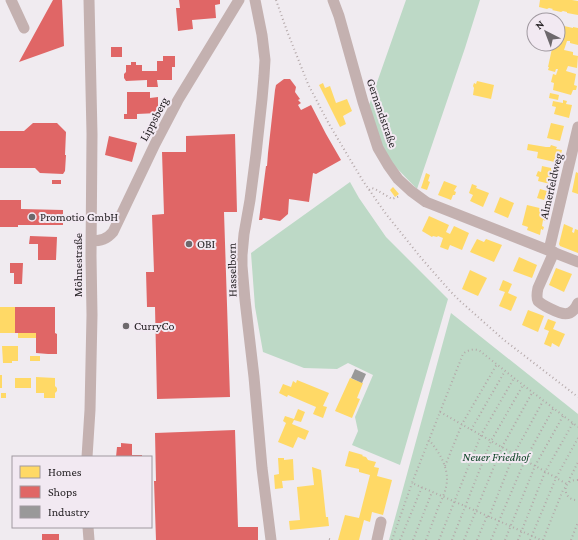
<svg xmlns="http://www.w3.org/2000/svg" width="578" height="540" font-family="'Crimson Pro',serif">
  <rect width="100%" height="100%" fill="#f0ebf0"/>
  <path fill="#bdd9c6" d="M 406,0 L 480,0 L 465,48 L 417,189 L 385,156 L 368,108 Z
    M 350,182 L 359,198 L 386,237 L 448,299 L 400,465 L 352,445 L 358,431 L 355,417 L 373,375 L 348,363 L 337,369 L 304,368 L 263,352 L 255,307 L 251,253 Z
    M 451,313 L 578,414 L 578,540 L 389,540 Z"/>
  <path fill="#ffd966" d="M 540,0 L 572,0 L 578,1 L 578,15 L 567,13 L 567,12 L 563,11 L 561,12 L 552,10 L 553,9 L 549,8 L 547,9 L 539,7 Z
    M 564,26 L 573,28 L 573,27 L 578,28 L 578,45 L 570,43 L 570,41 L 567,41 L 564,50 L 573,52 L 573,55 L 578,56 L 577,68 L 568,66 L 566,71 L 576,74 L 574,85 L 577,86 L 576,90 L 573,90 L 571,95 L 553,90 L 554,83 L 551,82 L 553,74 L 556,75 L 558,69 L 556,69 L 555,72 L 548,70 L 549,67 L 548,67 L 553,44 L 558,44 L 558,38 L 561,39 Z
    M 477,81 L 494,85 L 491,99 L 473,95 L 474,88 L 473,86 L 474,83 L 476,84 Z
    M 323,83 L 325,88 L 330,86 L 336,103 L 347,99 L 352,111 L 343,116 L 346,124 L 340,127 L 319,85 Z
    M 550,93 L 559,95 L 558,100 L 549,98 Z
    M 563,100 L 567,101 L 566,104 L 572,105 L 569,118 L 554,114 L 556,107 L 552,106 L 553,101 L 563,103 Z
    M 551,123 L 564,126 L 560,141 L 547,138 Z
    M 528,144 L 546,147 L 550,147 L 551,145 L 557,147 L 556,149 L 562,150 L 559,163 L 537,158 L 538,152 L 527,150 Z
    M 542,166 L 551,168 L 551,170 L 557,172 L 554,185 L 538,181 L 539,177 L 536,176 L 538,171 L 541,172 Z
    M 576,172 L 578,173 L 578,194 L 572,192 Z
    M 426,173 L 430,175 L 428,181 L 430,182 L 427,190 L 421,188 Z
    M 444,181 L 457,186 L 454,191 L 456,192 L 455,195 L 453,195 L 451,200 L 438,195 Z
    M 472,184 L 477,186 L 476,188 L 489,193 L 483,207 L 470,201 L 473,195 L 469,193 Z
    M 393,187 L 399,194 L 395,197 L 390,190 Z
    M 540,189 L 547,191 L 544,200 L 537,198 Z
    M 500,197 L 514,203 L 508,218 L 494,212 Z
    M 527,205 L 548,210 L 546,221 L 543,220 L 542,226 L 544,227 L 543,230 L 541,229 L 540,235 L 527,230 L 528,227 L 522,225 Z
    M 429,216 L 449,225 L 446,232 L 450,234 L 454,226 L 469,233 L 462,250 L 450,245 L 448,250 L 440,247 L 443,238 L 438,236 L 437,237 L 433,236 L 432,237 L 422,231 Z
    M 564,224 L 573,228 L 572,232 L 574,233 L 575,229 L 578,230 L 578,253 L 560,246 L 559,244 Z
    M 477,239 L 484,242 L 486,239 L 502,245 L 494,262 L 470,252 Z
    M 519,257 L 537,265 L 532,278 L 513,271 Z
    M 556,268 L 572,274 L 564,292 L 549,285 Z
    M 470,270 L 487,278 L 478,296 L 462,289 Z
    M 503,280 L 512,284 L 508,293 L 517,297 L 511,311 L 499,306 L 505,292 L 499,290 Z
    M 0,307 L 15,307 L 15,333 L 0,333 Z
    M 528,310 L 544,316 L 538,332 L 522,325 Z
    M 548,319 L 556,322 L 553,329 L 565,334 L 559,347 L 552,343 L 551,347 L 544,344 L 549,331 L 544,329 Z
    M 18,333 L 36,333 L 36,338 L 18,338 Z
    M 2,346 L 18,346 L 18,361 L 12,361 L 12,363 L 3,363 Z
    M 30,356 L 40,356 L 40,361 L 30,361 Z
    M 0,375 L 2,375 L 2,388 L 0,388 Z
    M 36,377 L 55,378 L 55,386 L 57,388 L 57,391 L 55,393 L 55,398 L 44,398 L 44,393 L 36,393 Z
    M 15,378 L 31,378 L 31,388 L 15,388 Z
    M 350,378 L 363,383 L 357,398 L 360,399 L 352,418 L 335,411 Z
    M 297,380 L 329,393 L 323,406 L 327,407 L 323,418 L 313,414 L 316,407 L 288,395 L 287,397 L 279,393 L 283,384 L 291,387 L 293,381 L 296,383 Z
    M 1,393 L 6,393 L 6,398 L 1,398 Z
    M 298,409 L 305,412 L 301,422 L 294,420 L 292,424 L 309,431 L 305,440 L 298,437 L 293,448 L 278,442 L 286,423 L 283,421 L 285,416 L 294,419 Z
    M 349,451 L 363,455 L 362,456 L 366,457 L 368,460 L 376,462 L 374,467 L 379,468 L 377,476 L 392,480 L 383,515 L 372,512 L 370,522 L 364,520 L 359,540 L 338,540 L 345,515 L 359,518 L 370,475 L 359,472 L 359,469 L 345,466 Z
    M 278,458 L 284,458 L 284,460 L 293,459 L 294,480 L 282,481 L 283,488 L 275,489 L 274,475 L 279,474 Z
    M 312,467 L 321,470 L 326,517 L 328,517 L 329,526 L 290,530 L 289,521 L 300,520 L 297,487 L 314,485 Z"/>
  <path fill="#e06666" d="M 53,0 L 62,0 L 64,46 L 19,62 Z
    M 179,0 L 220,0 L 220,4 L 215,5 L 216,18 L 192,20 L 193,29 L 178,31 L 176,8 L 180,8 Z
    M 111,47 L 122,47 L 122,57 L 111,57 Z
    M 163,56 L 175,56 L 175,67 L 172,67 L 172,80 L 157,80 L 158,87 L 147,87 L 147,80 L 126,81 L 124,78 L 124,74 L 126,72 L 126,65 L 131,65 L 131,62 L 136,62 L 136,65 L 142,65 L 142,71 L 157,71 L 157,61 L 163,61 Z
    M 284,79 L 290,79 L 296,87 L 295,92 L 300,99 L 298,100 L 301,103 L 298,105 L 301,110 L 311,105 L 326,134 L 341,160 L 316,174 L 313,173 L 309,202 L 289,199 L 288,214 L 280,221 L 263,218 L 262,220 L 259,220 L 266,166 L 267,166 L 268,153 L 275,90 L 276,85 Z
    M 127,92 L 150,92 L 150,98 L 158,97 L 158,113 L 137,114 L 137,119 L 124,119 L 124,114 L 127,114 Z
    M 33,123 L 57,123 L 66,132 L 65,155 L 66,155 L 65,171 L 63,174 L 40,173 L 35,168 L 0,168 L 0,131 L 24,131 Z
    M 235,134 L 237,212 L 224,212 L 230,397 L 157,399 L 155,307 L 147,307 L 146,272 L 154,272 L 152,215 L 164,214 L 162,152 L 186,152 L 186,136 Z
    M 109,136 L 137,143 L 132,162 L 105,155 Z
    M 52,180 L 61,180 L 61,184 L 52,184 Z
    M 0,200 L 21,200 L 21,209 L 63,210 L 63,225 L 18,225 L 18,227 L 0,227 Z
    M 30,236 L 57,237 L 56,260 L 38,260 L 38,244 L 29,244 Z
    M 10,263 L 23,263 L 22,284 L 14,284 L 14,273 L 10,273 Z
    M 15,307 L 55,307 L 55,333 L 57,334 L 57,354 L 48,354 L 36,353 L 36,333 L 15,333 Z
    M 235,430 L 238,527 L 258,527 L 258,540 L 156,540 L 154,481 L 156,481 L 155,433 Z
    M 121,443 L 132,444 L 132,455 L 142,455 L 142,457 L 116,457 L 117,447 L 121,447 Z
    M 42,534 L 59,534 L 59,540 L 42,540 Z"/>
  <path fill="#999" d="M 355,369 L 366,374 L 362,383 L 351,378 Z"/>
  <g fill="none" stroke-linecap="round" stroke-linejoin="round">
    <path stroke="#b4a8a9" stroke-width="2" stroke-dasharray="1 3" stroke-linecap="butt" d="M 276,0 L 287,31 L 308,84 L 319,105 L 329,124 L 363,181 L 386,214 L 422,259 L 451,292 L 460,301 L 504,340 L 578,397
      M 369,190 L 372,188 L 375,189 L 392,199 L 400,196
      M 553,409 L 525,460 L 499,521 L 412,483 L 440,412 L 463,354 C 467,350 475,348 480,351 L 514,378 L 578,427
      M 440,412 L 567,484
      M 471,430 L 505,371
      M 445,466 L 462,424 L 497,364
      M 578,480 C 561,479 562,501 578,500
      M 569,482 L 570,478 L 578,462
      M 489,517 L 514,454 L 543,401
      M 329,539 L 332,540
      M 392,540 L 412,483
      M 400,540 L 422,487
      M 413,540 L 432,492
      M 426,540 C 430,529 434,519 438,508 C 442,499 447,489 447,479 C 447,465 438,450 429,440
      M 439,540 L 481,435 L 514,378
      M 452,540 L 491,441 L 523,385
      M 464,540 L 502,447 L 532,393
      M 477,540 L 487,516
      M 491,540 L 499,521 L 541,540
      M 505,540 L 535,466 L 563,416
      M 518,540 L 545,472 L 573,423
      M 530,540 L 556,478 L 578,438
      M 543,540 L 563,490 L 566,487
      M 571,540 L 578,522"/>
    <path stroke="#c4b1b0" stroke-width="11" d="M 11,0 L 24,28
      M 255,0 L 262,35 L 265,60 L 264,76 L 262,99 L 256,154 L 250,200 L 244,234 L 242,255 L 242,266 L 245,300 L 254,377 L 262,468 L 271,540
      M 333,0 L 339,16 L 363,102 L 378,148 L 388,165 L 398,179 L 411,191 L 426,202 L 578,262
      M 91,241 C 101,241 107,239 113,232 L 155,144 L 178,100 L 239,0
      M 549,250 L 578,127
      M 554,252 L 538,288 C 537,293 536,297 538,301 C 541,304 545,306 549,308 C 561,314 571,319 578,303
      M 87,457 L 90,410 L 92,315 L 91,256 L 92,134 L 89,0
      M 88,527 L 89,540
      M 377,540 L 381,522"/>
  </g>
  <g fill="#6d686c" stroke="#f2e9f2" stroke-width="1.5">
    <circle cx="32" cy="217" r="4"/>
    <circle cx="189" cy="244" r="4"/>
    <circle cx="126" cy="326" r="4"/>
  </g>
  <g text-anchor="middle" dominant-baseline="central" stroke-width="4" stroke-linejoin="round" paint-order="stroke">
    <g font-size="12" fill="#262225" stroke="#f2e9f2">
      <text transform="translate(382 113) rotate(71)">Gernandstraße</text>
      <text transform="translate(154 119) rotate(-62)">Lippsberg</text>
      <text transform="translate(551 186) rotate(-77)">Almerfeldweg</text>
      <text transform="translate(78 265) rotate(-90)">Möhnestraße</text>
      <text transform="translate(232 270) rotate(-91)">Hasselborn</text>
    </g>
    <g font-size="12" fill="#262225" stroke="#f2e9f2" text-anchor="start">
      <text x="40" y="217">Promotio GmbH</text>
      <text x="197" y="244">OBI</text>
      <text x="134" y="326">CurryCo</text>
    </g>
    <g font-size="12" font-style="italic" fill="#0e4426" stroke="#f2e9f2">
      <text x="496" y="457">Neuer Friedhof</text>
    </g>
  </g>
  <rect x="12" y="456" width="140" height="72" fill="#f2e9f2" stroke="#a099a0"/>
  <rect x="20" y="466" width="20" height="12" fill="#ffd966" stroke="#a099a0"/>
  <text x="48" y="476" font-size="12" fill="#262225">Homes</text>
  <rect x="20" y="486" width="20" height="12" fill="#e06666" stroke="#a099a0"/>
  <text x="48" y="496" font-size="12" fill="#262225">Shops</text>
  <rect x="20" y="506" width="20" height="12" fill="#999999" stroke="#a099a0"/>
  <text x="48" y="516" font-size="12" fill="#262225">Industry</text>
  <g transform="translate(546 32) rotate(318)"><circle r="19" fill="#f2e9f2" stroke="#a099a0"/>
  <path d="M0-3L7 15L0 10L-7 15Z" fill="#6d686c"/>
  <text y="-6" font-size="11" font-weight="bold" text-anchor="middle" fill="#262225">N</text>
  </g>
</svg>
